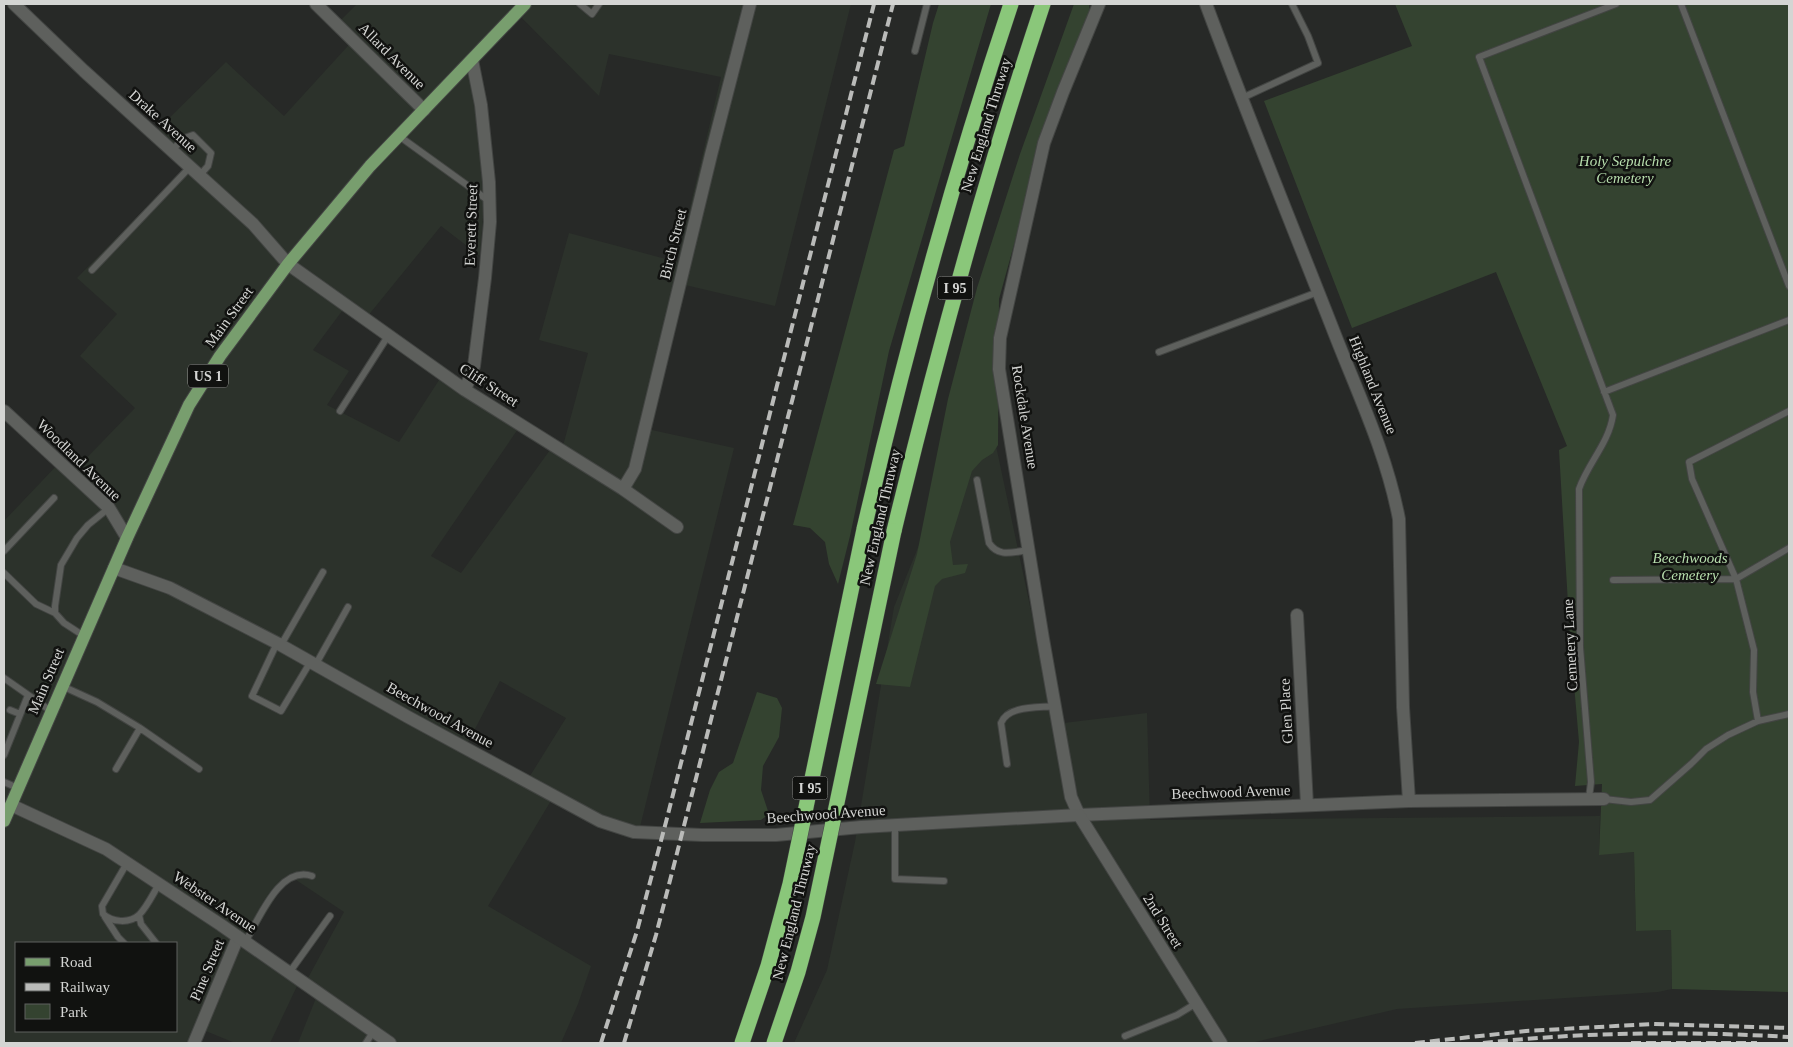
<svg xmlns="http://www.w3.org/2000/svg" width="1793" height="1047" font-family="'Times New Roman',serif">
  <rect width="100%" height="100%" fill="#272927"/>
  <path fill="#2c322b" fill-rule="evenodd" d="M 357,4 L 851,4 L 775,306 L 681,284 L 643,428 L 734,448 L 638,835 L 552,799 L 488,906 L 591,966 L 578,1004 L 561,1043 L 298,1043 L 316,998 L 303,987 L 344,912 L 293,878 L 284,884 L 246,946 L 298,984 L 270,1043 L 235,1043 L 196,1027 L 190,1043 L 4,1043 L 4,521 L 61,461 L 73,472 L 135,408 L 80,356 L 117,314 L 77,278 L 186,167 L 152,135 L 226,62 L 284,116 L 357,36 L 341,20 ZM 514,10 L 599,96 L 609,54 L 721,77 L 677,262 L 569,233 L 539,340 L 588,353 L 560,457 L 550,450 L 461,573 L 431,556 L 518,429 L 441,377 L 399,442 L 327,405 L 349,371 L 313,350 L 348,303 L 367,317 L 441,226 L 480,256 L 485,193 L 478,103 L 467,57 ZM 500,681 L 566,718 L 525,784 L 464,750 ZM 16,943 L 176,943 L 176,1031 L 16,1031 Z
    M 995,441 L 1055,724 L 1147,713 L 1150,820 L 1600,816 L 1599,854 L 1634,852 L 1636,931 L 1671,930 L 1672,989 L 1658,992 L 1397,1009 L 1251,1043 L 794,1043 L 827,970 L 855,842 L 894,607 L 960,443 Z"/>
  <path fill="#344330" d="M 939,4 L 991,4 L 889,351 L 850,536 L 838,584 L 829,564 L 825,542 L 810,528 L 793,525 L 894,150 L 904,146 L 933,23 Z
    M 1074,4 L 1089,4 L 1090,13 L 1031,183 L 999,299 L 998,445 L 993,453 L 982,460 L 972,471 L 950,542 L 953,565 L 968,564 L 965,573 L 942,579 L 935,586 L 910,687 L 876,684 L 917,554 L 948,399 L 977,288 L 1020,154 Z
    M 1395,4 L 1789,4 L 1789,992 L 1672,989 L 1671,930 L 1636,931 L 1634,852 L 1599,855 L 1602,784 L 1575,786 L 1579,742 L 1570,638 L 1559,450 L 1567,446 L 1496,272 L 1352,328 L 1264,101 L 1412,46 Z
    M 757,692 L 777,698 L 782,708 L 779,737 L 763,766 L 761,790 L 769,814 L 761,820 L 700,823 L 710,790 L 719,772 L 733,763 Z"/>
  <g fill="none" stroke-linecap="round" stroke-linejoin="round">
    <defs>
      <path id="service" d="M 580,4 L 592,14 L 599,4
        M 1681,4 L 1789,286
        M 915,51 L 927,4
        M 1242,98 L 1318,63 L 1308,36 L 1292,4
        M 399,136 L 489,201
        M 172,151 L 182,139 L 193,135 L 211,153 L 208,166 L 199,176
        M 92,270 L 190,167
        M 1159,352 L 1318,292
        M 1604,392 L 1789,320
        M 340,411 L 388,336
        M 977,480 L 989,543 C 999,558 1013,552 1029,550
        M 4,551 L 54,498
        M 4,573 L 36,604 L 55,613
        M 1613,580 L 1736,579 L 1789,548
        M 84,636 L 64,623 L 55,613 L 55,606 L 61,565 L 77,538 L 88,525 L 109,508
        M 277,643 L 252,696 L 281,711 L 311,661
        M 281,645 L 323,572
        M 316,664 L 348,607
        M 4,678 L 51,711
        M 62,686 L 97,702 L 140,728 L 199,769
        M 10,710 L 20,714
        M 1758,721 L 1753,692 L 1754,650 L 1736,579 L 1692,479 L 1689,462 L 1789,411
        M 4,755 L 28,695
        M 1007,764 L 1001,723 C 1008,705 1039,708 1055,706
        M 116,769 L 140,728
        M 4,782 L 18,788
        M 1589,798 L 1591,782 L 1580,647 L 1579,489 C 1588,463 1609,443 1613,415 L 1479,57 L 1616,4
        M 1604,799 L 1631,802 L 1650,800 L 1691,764 L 1706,749 L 1728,735 L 1758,721 L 1789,714
        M 895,825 L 895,879 L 944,881
        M 127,863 L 102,906 L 103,914 C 112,922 129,924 139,915 C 147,907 153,894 159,884
        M 139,915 L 141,924 L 156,943
        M 105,917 L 118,937 L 124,943
        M 245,942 C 259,920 279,865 312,876
        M 289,973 L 330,916
        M 1125,1036 L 1177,1015 L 1195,1004
        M 366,1043 L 373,1032"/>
      <path id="minor" d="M 1099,4 L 1063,92 L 1044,143 L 1000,338 L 999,369 L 1043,639 L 1071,797 L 1079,815 L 1409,801 L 1604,799
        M 1206,4 C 1246,112 1290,220 1332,327 C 1357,392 1386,451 1399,519 L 1403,707 L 1409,801
        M 288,264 L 465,390 L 623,489 L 677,527
        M 465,390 L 474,366 L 485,278 L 490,222 L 489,182 L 481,105 L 472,60
        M 623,489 L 635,469 L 711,155 L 750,4
        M 1297,615 L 1307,805
        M 194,1043 L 238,937"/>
      <path id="tertiary" d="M 14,4 L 84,71 L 253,224 L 288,264
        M 316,4 L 424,110
        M 4,411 L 109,508 L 127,538
        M 114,568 L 170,588 L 277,643 L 408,717 L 600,821 L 634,832 L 702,835 L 776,835 L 861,827 L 1079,815 L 1221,1043
        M 11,805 L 106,849 L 221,925 L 390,1043"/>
      <path id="primary" d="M 4,821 L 127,538 L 189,405 L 220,356 L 288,264 L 370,166 L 525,4"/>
      <path id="motorway" d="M 864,529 C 905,352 953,177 1011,4
        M 894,531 C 937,353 985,178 1043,4"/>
    </defs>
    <use href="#service" stroke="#434543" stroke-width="8"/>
    <use href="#minor" stroke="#434543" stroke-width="14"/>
    <use href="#tertiary" stroke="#434543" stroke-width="14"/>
    <use href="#primary" stroke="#434543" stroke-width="14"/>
    <use href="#motorway" stroke="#434543" stroke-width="16"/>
    <use href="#service" stroke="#5e605d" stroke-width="6"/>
    <use href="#minor" stroke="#5e605d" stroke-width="12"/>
    <use href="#tertiary" stroke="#5e605d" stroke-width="12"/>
    <use href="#primary" stroke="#789e6e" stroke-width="12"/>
    <use href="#motorway" stroke="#8ac77a" stroke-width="15"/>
    <path stroke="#babbb9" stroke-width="4" stroke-dasharray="10 5" stroke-linecap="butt" d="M 601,1043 L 637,931 L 666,822 L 874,4
      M 624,1043 L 656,935 L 675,861 L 893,4
      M 1415,1043 L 1526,1031 L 1652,1024 L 1789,1028
      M 1483,1043 C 1584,1032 1687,1031 1789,1037
      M 1631,1043 L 1757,1043"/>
    <defs>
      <path id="motorway-bridge" d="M 742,1043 L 768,966 L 790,884 L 864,529
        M 774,1043 L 798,972 L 813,917 L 894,531"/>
    </defs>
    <use href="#motorway-bridge" stroke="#434543" stroke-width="16" stroke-linecap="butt"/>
    <use href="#motorway-bridge" stroke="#8ac77a" stroke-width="15"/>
  </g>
  <g text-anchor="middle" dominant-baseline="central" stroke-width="5" stroke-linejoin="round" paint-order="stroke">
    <g fill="#111210" stroke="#9a9a98" stroke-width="1">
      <rect x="937.5" y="276.5" width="35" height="23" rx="4"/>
      <rect x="188" y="364.5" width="40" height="23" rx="4"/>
      <rect x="792.5" y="776.5" width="35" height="23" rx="4"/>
    </g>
    <g font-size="14" font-weight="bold" fill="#d4d5d3">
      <text x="955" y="288">I 95</text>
      <text x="208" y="376">US 1</text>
      <text x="810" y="788">I 95</text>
    </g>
    <g font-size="15" fill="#d4d5d3" stroke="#111210">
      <text transform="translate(392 56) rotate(45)">Allard Avenue</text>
      <text transform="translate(163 121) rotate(42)">Drake Avenue</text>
      <text transform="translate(986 125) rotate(-73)">New England Thruway</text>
      <text transform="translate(471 225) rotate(-88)">Everett Street</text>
      <text transform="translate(673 244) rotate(-76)">Birch Street</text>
      <text transform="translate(229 317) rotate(-54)">Main Street</text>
      <text transform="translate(489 385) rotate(33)">Cliff Street</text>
      <text transform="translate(1373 385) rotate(68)">Highland Avenue</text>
      <text transform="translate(1025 417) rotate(81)">Rockdale Avenue</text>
      <text transform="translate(79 460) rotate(44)">Woodland Avenue</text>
      <text transform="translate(880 517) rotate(-77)">New England Thruway</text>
      <text transform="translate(1570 645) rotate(-93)">Cemetery Lane</text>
      <text transform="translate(46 681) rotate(-67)">Main Street</text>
      <text transform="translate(1286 711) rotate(-93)">Glen Place</text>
      <text transform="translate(440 715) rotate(29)">Beechwood Avenue</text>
      <text transform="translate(1231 792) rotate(-2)">Beechwood Avenue</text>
      <text transform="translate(826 814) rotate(-4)">Beechwood Avenue</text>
      <text transform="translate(215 902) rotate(34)">Webster Avenue</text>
      <text transform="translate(794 912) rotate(-76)">New England Thruway</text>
      <text transform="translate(1163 921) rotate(58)">2nd Street</text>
      <text transform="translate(207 970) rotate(-67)">Pine Street</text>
    </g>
    <g font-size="15" font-style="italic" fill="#b8dfae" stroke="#111210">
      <text x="1625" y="161">Holy Sepulchre<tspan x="1625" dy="17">Cemetery</tspan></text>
      <text x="1690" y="558">Beechwoods<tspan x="1690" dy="17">Cemetery</tspan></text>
    </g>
  </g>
  <rect width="1793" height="1047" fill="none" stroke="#d4d5d3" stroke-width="10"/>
  <rect x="15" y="942" width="162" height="90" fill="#111210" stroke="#5f605e"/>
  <rect x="25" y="958" width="25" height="8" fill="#789e6e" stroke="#5f605e"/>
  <text x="60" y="967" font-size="15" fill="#d4d5d3">Road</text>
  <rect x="25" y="983" width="25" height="8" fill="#babbb9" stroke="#5f605e"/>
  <text x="60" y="992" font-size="15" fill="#d4d5d3">Railway</text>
  <rect x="25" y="1004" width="25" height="15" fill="#344330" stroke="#5f605e"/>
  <text x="60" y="1017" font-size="15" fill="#d4d5d3">Park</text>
</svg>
